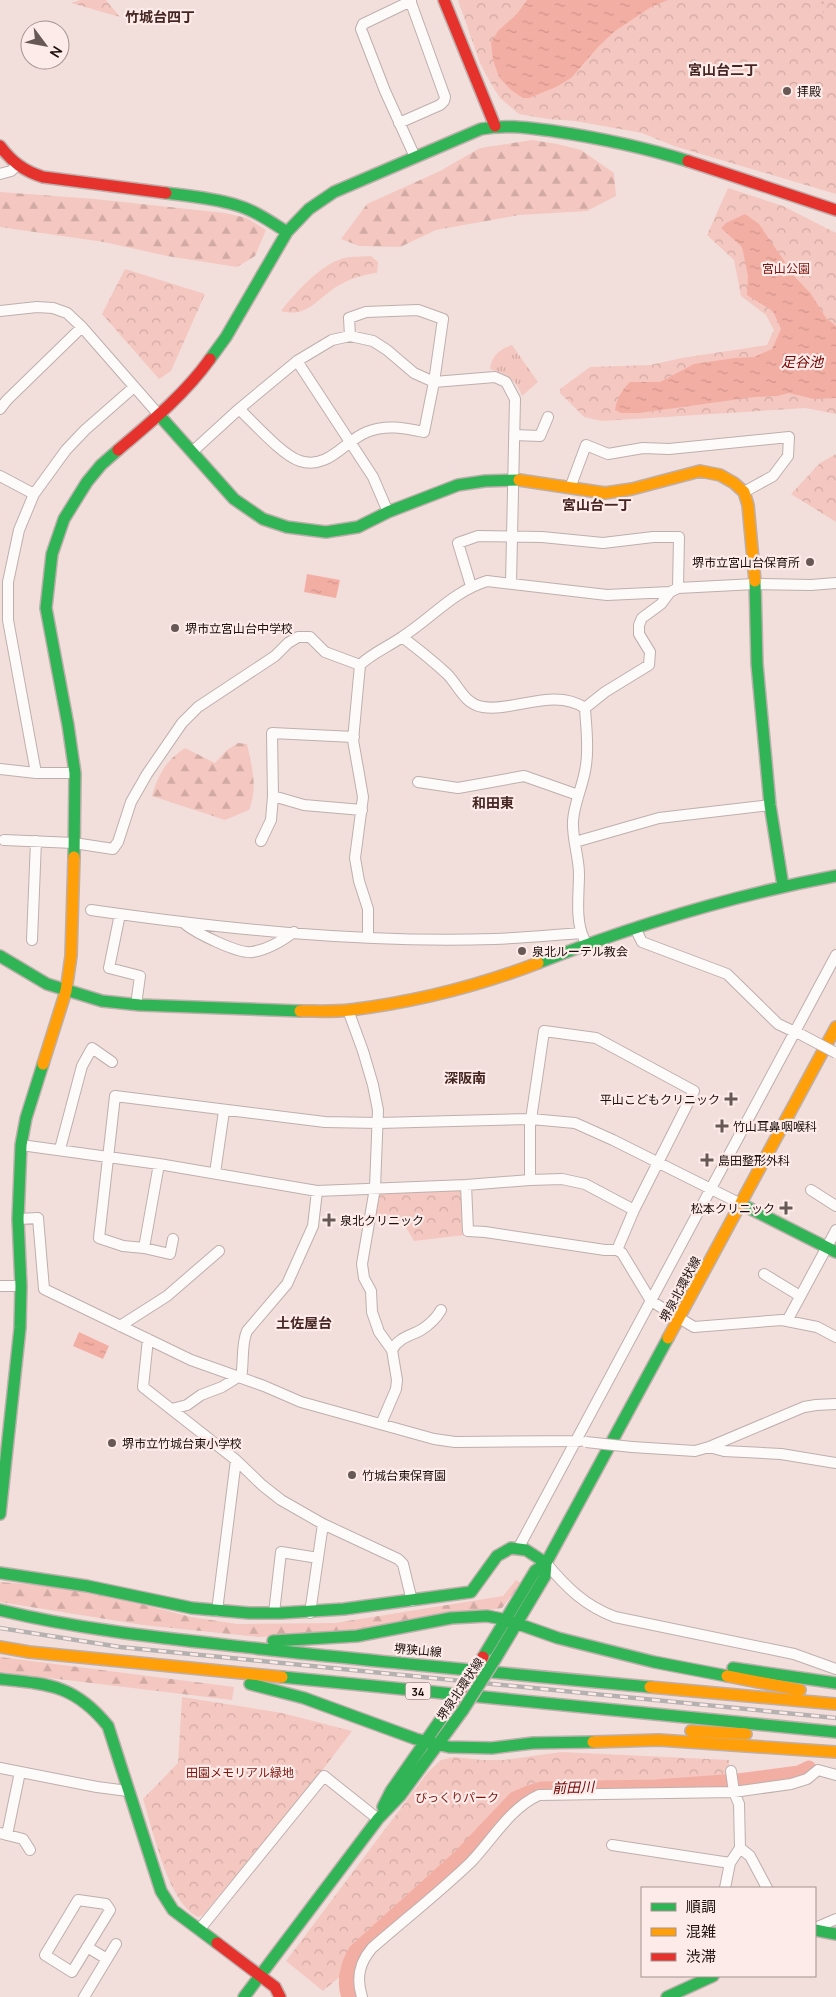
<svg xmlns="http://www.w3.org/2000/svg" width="836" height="1997" font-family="Manrope,'Noto Sans JP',sans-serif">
  <defs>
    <pattern id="grass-tufts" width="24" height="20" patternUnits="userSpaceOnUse" patternTransform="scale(1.25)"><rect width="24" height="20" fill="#f4c7c0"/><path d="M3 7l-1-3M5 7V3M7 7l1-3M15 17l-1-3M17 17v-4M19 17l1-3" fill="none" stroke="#d1aaa4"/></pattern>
    <pattern id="forest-firs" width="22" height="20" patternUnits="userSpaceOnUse" patternTransform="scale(1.25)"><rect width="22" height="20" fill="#f4c7c0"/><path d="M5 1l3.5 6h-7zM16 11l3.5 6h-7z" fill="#d1aaa4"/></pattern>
    <pattern id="park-crowns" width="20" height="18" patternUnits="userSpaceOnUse" patternTransform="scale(1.25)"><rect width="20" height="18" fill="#f4c7c0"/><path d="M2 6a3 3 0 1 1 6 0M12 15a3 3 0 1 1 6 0" fill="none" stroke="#d1aaa4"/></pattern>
    <pattern id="garden-dots" width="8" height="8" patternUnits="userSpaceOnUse" patternTransform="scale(1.25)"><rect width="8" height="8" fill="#f4c7c0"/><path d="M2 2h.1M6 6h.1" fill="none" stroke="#d1aaa4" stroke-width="1.8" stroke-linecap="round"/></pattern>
    <pattern id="water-ripples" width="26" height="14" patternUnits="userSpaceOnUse" patternTransform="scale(1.25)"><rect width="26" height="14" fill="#f3aea3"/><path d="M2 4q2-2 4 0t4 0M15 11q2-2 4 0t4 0" fill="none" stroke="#d0948b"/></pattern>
  </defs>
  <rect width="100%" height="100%" fill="#f2dfdc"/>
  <path fill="url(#grass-tufts)" d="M 512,345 L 538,382 L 522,396 C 516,379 507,374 490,369 C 492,355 499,350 512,345 Z"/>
  <path fill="url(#forest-firs)" d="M 532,140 L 557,144 L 581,150 L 614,173 L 616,196 L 587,211 L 519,215 L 436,230 L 400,247 L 359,246 L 341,239 L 367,204 L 440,171 L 480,148 Z
    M 0,192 L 95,199 L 225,213 L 247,218 L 266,230 L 255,256 L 237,267 L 167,256 L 104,242 L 0,227 Z
    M 238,743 L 247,744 C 252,767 258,787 249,810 L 225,820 L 152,796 C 158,775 166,760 185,748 L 215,763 L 227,750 Z
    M 516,1580 L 521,1583 L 502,1608 L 335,1633 L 258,1637 L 143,1625 L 0,1602 L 0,1582 L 50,1586 L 117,1598 L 191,1617 L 237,1624 L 335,1623 L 503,1596 Z
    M 0,1657 L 234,1687 L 232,1700 L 0,1672 Z"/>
  <path fill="url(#park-crowns)" d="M 80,0 L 106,0 L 120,17 L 71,3 Z
    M 458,0 L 836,0 L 836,194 L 674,146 L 642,133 L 575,121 L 548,119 L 519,114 L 500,98 L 490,82 L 480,63 Z
    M 728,188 L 783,206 L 836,233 L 836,414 L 806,408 L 602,421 L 584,417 L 560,393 L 560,389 L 590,367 L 650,365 L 682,358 L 767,345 L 774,330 L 766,315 L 741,296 L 734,260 L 707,235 Z
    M 371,256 L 378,262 L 377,273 C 361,275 349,279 336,287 C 316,300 307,318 281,311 C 295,293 321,264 344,258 C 352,256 362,257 371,256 Z
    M 125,269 L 205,294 L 171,371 L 159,379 L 102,314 Z
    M 836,454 L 836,522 L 791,494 L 820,463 Z
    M 463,1189 L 465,1235 L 414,1241 L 404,1224 L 373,1214 L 376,1196 L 380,1192 Z
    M 182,1697 L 282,1713 L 352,1731 L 321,1772 L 203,1915 L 198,1917 C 168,1903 153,1830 143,1799 L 178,1763 Z
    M 561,1752 L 729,1760 L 729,1779 L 536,1784 L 509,1799 L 463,1849 L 357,1946 L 347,1959 L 343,1974 L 323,1991 L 286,1961 L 428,1772 L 441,1760 L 454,1757 L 482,1760 L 504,1760 Z"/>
  <path fill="url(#garden-dots)" d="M 825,0 L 829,3 L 825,9 L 829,12 L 827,17 L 816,4 Z"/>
  <path fill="url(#water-ripples)" d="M 527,0 L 668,0 L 651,7 L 615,31 L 599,46 L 571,78 L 556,87 L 529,98 L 523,98 L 511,90 L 499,77 L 493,60 L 491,42 L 498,31 L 517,14 Z
    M 745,214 L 759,224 L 795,277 L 811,294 L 826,318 L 836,326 L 836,398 L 814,399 L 789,393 L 777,396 L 754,397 L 639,413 L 621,413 L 615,410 C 617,398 621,391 630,382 L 660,382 L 694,364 L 735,358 L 754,357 L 772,349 L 781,329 L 773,311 L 747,295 L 748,276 L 742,247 L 721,228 L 726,223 Z
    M 307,574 L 340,580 L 336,598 L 304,592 Z
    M 79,1332 L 109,1346 L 103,1359 L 73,1346 Z"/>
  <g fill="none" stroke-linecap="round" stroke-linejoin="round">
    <path stroke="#f3aea3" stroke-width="15" d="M 349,1997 C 343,1982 348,1964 356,1951 L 462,1855 L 515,1799 L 529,1793 L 542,1789 L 656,1787 L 738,1781 L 799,1773 L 809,1768"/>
    <defs>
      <path id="street" d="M 411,1 L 363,24 L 361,29 L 385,91 L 415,157
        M 399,123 L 440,105 L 444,101 L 445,97 L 410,0
        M 0,174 L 11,171 L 16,166
        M 0,311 L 37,307 L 53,308 L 67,313 L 82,327 L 159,415
        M 297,361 L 373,477 L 388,512
        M 0,409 L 7,400 L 82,327
        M 239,409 C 254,423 282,455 300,461 C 329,470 345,440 367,432 C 386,424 405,428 424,432 L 434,382 L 443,319 L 418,310 L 366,312 L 349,318 L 350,336
        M 514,435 L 540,436 L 548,417
        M 192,452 L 239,409 L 297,361 L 332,340 L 350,336 L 373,341 L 387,350 L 414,373 L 434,382 L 495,377 L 506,382 L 515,399 L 511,583
        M 0,476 L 34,494
        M 570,488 L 586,445 L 608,454 L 643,448 L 669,449 L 789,437 L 788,456 L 773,476 L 744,492
        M 471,586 L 458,543 L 478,536 L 542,537 L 603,543 L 653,537 L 679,537 L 678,588
        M 402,637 C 418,649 433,661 447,674 C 459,686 464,704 483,707 C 514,712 554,687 585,708 C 586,727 589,746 586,765 C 584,784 574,802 573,821 C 572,839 579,857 579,874 C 579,895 575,920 584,939
        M 585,708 L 605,692 L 649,665 L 650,652 L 639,634 L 639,625 L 642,618 L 661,604 L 670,592
        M 0,769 L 36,773 L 75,773
        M 36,773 L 8,620 L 8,582 L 19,530 L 34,494 L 66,450 L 85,430 L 134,387
        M 418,782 L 458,788 L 524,776 L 578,795
        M 273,796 L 304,805 L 362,810
        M 4,840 L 74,843 L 113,849 L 118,842 L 131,802 L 147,774 L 182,723 L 198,707 L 275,656 L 288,643 L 298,637 L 310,637 L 325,652 L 360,665
        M 261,841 L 271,820 L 273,796 L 272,733 L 354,737
        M 575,842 L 659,818 L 770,805
        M 91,910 C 223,929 360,943 494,939 C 523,938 552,935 581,933
        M 120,914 L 109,968 L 140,976 L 136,1005
        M 185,924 C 196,933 238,954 252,952 C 266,950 282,941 294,932
        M 635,928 L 642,942 L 727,974 L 778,1024 L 799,1034
        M 368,937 L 368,909 L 359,881 L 355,858 L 363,797 L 353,740 L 360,665 C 372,653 388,647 402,637 C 432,618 452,592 487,581 L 607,595 L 670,592 L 678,588 L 755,584 L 811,585 L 836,583
        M 32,940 L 36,841
        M 348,1010 L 363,1051 L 373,1085 L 378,1110 L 375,1188 L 362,1264 L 364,1278 L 371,1291 L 372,1312 L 379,1332 L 392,1350 L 397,1380 L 396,1389 L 381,1424
        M 21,1145 L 159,1164 L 317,1191 L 466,1185 L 530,1180 L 562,1179 L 585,1184 L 634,1210
        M 60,1149 L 82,1066 L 92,1048 L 112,1062
        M 159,1164 L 144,1248 L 123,1246 L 99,1238 L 115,1096 L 325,1122 L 379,1123 L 531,1119 L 575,1123 L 613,1140 L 741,1204
        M 215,1173 L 224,1111
        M 530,1180 L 530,1126 L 544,1031 L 596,1038 L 694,1091 L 634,1210 L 617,1250
        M 466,1185 L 468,1231 L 485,1232 L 605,1250 L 617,1250 L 622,1253 L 651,1301 L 694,1327 L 782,1320 L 817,1327 L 836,1337
        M 811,1190 L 836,1206
        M 18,1219 L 38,1218 L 44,1289 L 191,1360 L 264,1386 L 301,1402 L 434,1439 L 455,1442 L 580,1441
        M 144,1248 L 170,1254 L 173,1239
        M 764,1274 L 800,1296
        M 0,1286 L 21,1286
        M 787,1321 L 836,1230
        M 120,1326 L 167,1296 L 219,1251
        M 148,1339 L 143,1387 L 236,1460 L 262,1485 L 281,1500 L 323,1524 L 398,1559 L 403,1564 L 412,1601
        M 392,1350 C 398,1338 410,1336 421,1330 C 429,1325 437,1317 441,1310
        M 241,1378 C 244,1363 241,1344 247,1331 L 287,1284 L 313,1226 L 317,1191
        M 172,1409 L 187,1405 L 201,1395 L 222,1387 L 238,1377
        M 632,1447 L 695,1451 L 709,1447 L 804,1407 L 816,1405 L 836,1404
        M 709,1447 L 724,1451 L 781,1454 L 836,1463
        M 519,1547 L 836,955
        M 546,1563 C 566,1587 585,1606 615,1617 L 794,1654 L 836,1669
        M 217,1611 L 236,1460
        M 274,1613 L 281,1552 L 318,1558
        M 310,1613 L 323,1524
        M 0,1768 L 97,1787 L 128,1791
        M 0,1833 L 23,1839 L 30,1850
        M 7,1835 L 20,1772
        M 612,1845 L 730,1863
        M 740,1848 L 750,1856 L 767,1888
        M 725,1888 L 730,1863 L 740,1848 L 739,1804 L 734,1792 L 731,1771
        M 78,1900 L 106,1904 L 110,1910 L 72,1972 L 45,1955 Z
        M 815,1928 L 836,1919
        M 199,1930 L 324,1776 L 378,1819
        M 87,1947 L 107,1959
        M 84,1997 L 116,1944
        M 362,1997 C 356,1978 359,1963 372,1948 C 404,1920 440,1892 471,1862 C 492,1840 510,1808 539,1795 L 734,1792 L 791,1784 L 807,1779 L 818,1770 L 836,1775"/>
      <path id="fast" d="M 166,193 C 190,196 213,198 236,205 C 254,210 271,222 287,232
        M 210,359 L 226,337 L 287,232 L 309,209 L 334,192 L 481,129 C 506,124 529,128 553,131 C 600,138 643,147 688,161
        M 159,415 L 234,499 L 263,519 L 287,527 L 326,532 L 358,527 L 388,512 L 458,485 L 485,481 L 519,480
        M 755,581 L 757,664 L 770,805 L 783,886
        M 74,857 L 75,773 L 68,725 L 46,608 L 52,554 L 64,519 L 87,482 L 101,465 L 118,450
        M 0,956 L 47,984 L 102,1001 L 140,1005 L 300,1011
        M 538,963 C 635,925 734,895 836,876
        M 741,1204 L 836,1252
        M 0,1514 L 20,1328 L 21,1286 L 18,1219 L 21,1145 L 26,1118 L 43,1064
        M 0,1573 L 87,1586 L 192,1608 L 249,1613 L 281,1613 L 344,1609 L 471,1592 L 497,1556 L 511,1548 L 526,1550 L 546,1563
        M 0,1610 C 86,1631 174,1639 262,1649 C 391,1663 521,1675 650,1687
        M 273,1641 L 357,1636 L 451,1618 L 487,1616 L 507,1620 L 558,1638 L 654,1662 L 727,1676
        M 483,1657 L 535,1571 L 546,1563 L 668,1338
        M 496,1658 L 545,1576 L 546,1563
        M 733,1668 L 836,1683
        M 282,1677 L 836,1732
        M 0,1679 C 49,1684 75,1685 108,1726 L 161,1891 L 173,1910 L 217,1943
        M 250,1684 L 304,1698 L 416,1739 L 449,1747 L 492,1748 L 533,1743 L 593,1742
        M 383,1807 L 391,1791 L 448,1709
        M 815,1930 L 836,1934
        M 244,1997 L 378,1819 L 400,1796 L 463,1710
        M 667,1997 L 713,1976"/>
      <path id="slow" d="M 519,480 L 605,493 L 632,489 L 700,471 L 720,475 L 734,483 L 744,492 L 748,505 L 755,581
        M 300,1011 C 316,1011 333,1012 350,1010 C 414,1002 478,986 538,963
        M 43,1064 L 66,991 L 71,956 L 74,857
        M 668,1338 L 836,1027
        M 0,1647 L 29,1652 L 282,1677
        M 727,1676 L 800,1690
        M 650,1687 L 836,1704
        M 691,1731 L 746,1734
        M 593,1742 L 659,1740 L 836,1752"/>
      <path id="jam" d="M 444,0 L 495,126
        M 0,146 C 12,162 24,171 43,177 L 166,193
        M 688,161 L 836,210
        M 118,450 C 151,422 185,394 210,359
        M 217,1943 L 275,1987 L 280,1997"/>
    </defs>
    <use href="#street" stroke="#beafac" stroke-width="12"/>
    <use href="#fast" stroke="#beafac" stroke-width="14"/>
    <use href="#slow" stroke="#beafac" stroke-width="14"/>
    <use href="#jam" stroke="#beafac" stroke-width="14"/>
    <use href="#street" stroke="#fdfafa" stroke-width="10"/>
    <use href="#fast" stroke="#30b455" stroke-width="11"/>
    <use href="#slow" stroke="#ff9f0a" stroke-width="11"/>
    <use href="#jam" stroke="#e5322d" stroke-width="11"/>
    <defs>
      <path id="rail" d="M 0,1628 L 120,1647 L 836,1718"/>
    </defs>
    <use href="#rail" stroke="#b6b1b1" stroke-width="4.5"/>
    <use href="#rail" stroke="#fcebe8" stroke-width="2.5" stroke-dasharray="8" stroke-linecap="butt"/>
    <defs>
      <path id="street-bridge" d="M 802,1035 L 836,1053
        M 586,1442 L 632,1447"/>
      <path id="fast-bridge" d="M 463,1710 L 496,1658"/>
      <path id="jam-bridge" d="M 448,1709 L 483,1657"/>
    </defs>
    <use href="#street-bridge" stroke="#beafac" stroke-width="12" stroke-linecap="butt"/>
    <use href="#fast-bridge" stroke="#beafac" stroke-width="14" stroke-linecap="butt"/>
    <use href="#jam-bridge" stroke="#beafac" stroke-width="14" stroke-linecap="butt"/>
    <use href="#street-bridge" stroke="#fdfafa" stroke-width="10"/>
    <use href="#fast-bridge" stroke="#30b455" stroke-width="11"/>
    <use href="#jam-bridge" stroke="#e5322d" stroke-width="11"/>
  </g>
  <g fill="#685855" stroke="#fcebe8" stroke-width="2">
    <circle cx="787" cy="91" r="5"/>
    <circle cx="810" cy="562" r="5"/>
    <circle cx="175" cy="628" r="5"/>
    <circle cx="522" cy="951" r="5"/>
    <path d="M728.5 1091.5h5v5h5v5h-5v5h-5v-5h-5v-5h5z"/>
    <path d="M719.5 1118.5h5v5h5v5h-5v5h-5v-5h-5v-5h5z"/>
    <path d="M704.5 1152.5h5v5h5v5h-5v5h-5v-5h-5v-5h5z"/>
    <path d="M783.5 1200.5h5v5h5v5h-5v5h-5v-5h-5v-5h5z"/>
    <path d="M326.5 1212.5h5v5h5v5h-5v5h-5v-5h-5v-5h5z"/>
    <circle cx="112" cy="1443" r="5"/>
    <circle cx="352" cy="1475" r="5"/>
  </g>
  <g text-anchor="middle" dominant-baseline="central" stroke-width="4.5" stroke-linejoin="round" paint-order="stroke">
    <rect fill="#fcebe8" stroke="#60514f" stroke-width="1" x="405.5" y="1682.5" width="25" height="17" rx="4"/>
    <g font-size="11" font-weight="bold" fill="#1d0f0d">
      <text x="418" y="1691">34</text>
    </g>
    <g font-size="12" fill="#1d0f0d" stroke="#fcebe8" text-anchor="start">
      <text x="797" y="91">拝殿</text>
      <text x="800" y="562" text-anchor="end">堺市立宮山台保育所</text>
      <text x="185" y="628">堺市立宮山台中学校</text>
      <text x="532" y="951">泉北ルーテル教会</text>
      <text x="720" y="1099" text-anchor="end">平山こどもクリニック</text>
      <text x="733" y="1126">竹山耳鼻咽喉科</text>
      <text x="718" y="1160">島田整形外科</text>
      <text x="775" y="1208" text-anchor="end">松本クリニック</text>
      <text x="340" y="1220">泉北クリニック</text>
      <text x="122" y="1443">堺市立竹城台東小学校</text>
      <text x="362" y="1475">竹城台東保育園</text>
    </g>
    <g font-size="12" fill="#7f140e" stroke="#fcebe8">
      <text x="786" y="268">宮山公園</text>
      <text x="240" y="1772">田園メモリアル緑地</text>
      <text x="457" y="1797">びっくりパーク</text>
    </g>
    <g font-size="12" fill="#1d0f0d" stroke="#fcebe8">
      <text transform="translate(680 1289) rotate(-62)">堺泉北環状線</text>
      <text transform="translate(418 1650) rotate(5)">堺狭山線</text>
      <text transform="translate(460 1689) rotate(-56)">堺泉北環状線</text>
    </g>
    <g font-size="14" font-weight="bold" fill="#452622" stroke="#fcebe8">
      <text x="160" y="16">竹城台四丁</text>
      <text x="723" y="69">宮山台二丁</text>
      <text x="597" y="504">宮山台一丁</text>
      <text x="493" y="802">和田東</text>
      <text x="465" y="1077">深阪南</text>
      <text x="304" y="1322">土佐屋台</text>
    </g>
    <g font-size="14" font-style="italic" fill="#740302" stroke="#fcebe8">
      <text x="802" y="361">足谷池</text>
      <text transform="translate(573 1787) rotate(-2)">前田川</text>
    </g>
  </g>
  <rect x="641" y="1887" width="175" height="90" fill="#fcebe8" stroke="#a39390"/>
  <rect x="651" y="1903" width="25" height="8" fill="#30b455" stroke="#a39390"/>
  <text x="686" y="1912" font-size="15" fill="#1d0f0d">順調</text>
  <rect x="651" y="1928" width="25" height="8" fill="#ff9f0a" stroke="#a39390"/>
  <text x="686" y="1937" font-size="15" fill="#1d0f0d">混雑</text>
  <rect x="651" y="1953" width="25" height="8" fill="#e5322d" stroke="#a39390"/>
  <text x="686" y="1962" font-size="15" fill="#1d0f0d">渋滞</text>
  <g transform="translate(45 45) rotate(122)"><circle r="24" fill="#fcebe8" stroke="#a39390"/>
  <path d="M0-4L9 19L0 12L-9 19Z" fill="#685855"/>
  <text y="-8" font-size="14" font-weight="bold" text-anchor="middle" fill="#1d0f0d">N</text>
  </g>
</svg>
